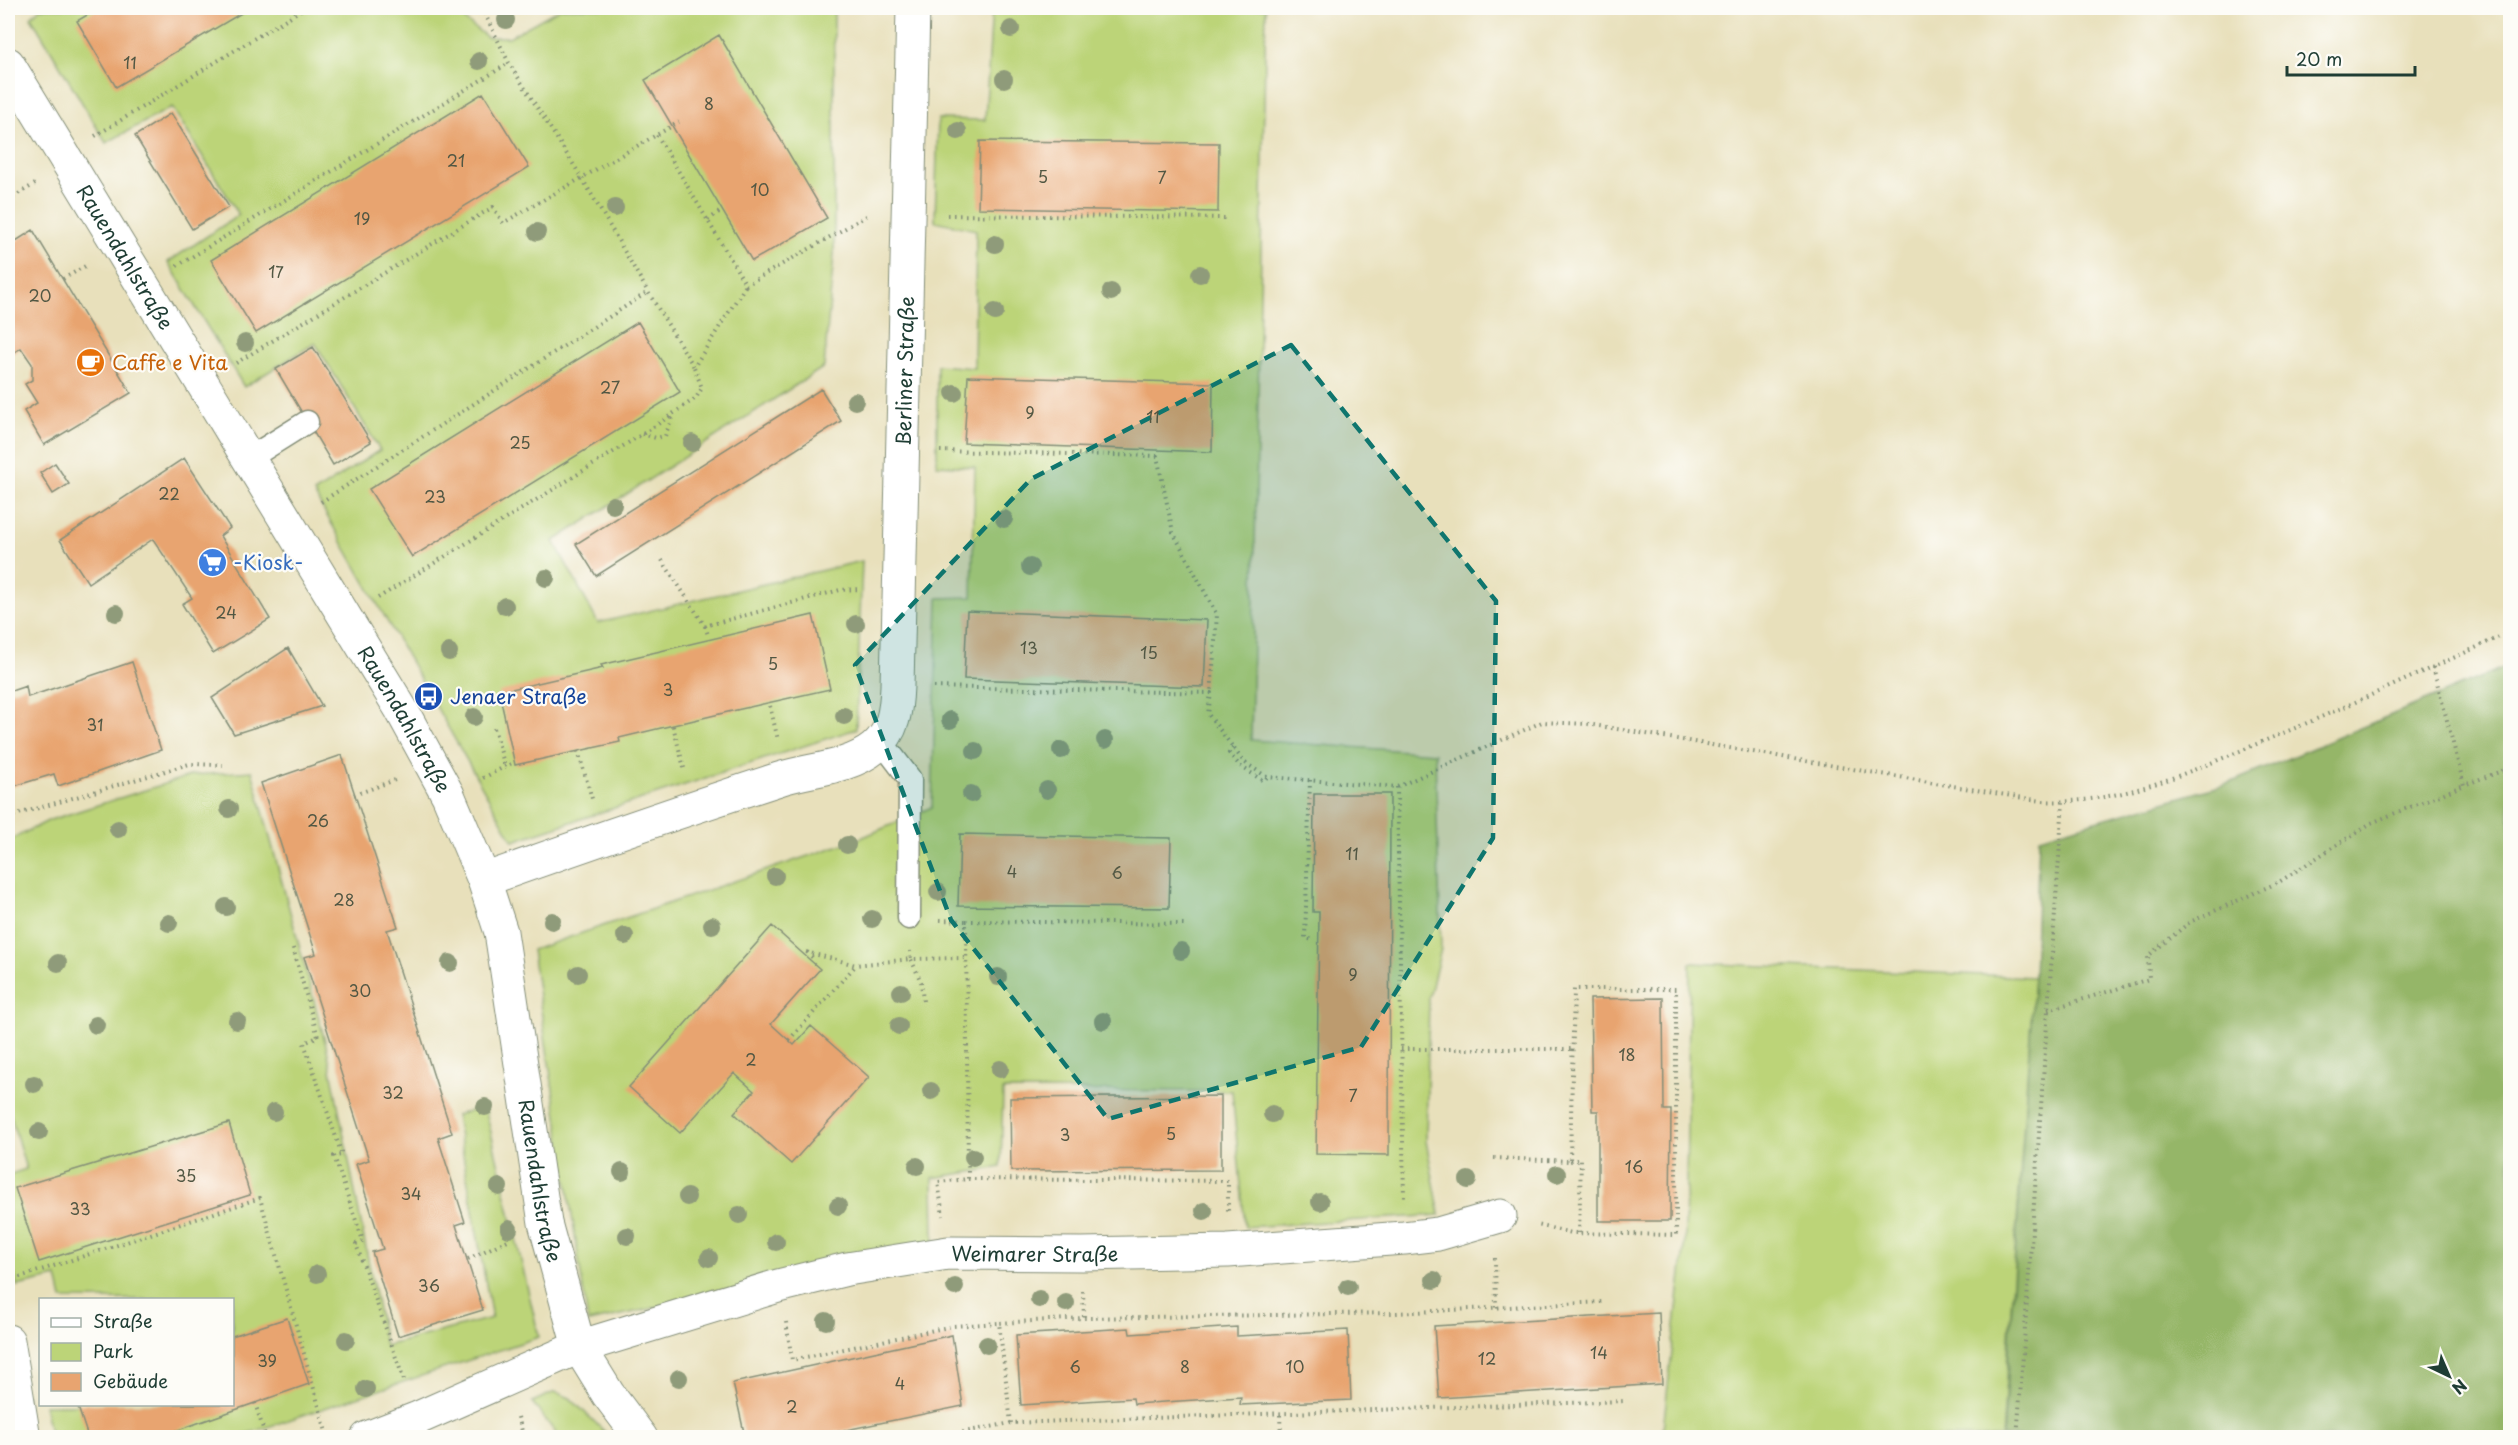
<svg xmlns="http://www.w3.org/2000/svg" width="2518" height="1445" font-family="'Playpen Sans',sans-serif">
  <rect width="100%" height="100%" fill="#fdfcf7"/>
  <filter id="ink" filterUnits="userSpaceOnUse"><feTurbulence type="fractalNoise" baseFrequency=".0167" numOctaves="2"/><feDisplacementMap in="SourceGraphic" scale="12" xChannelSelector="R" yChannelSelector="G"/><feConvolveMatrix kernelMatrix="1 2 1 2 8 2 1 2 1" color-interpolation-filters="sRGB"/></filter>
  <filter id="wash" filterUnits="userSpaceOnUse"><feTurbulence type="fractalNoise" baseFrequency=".008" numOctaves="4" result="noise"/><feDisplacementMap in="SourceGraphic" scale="24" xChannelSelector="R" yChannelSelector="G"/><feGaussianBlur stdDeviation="1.35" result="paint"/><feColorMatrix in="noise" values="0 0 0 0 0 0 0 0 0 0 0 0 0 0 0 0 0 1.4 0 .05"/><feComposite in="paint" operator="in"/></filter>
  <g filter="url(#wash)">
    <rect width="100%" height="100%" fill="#e8e0bb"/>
    <path fill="#bcd478" stroke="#6e8856" stroke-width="1.5" d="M 40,8 L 456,8 L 466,21 L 487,37 L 509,37 L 561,8 L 834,8 L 834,254 L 824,367 L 554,541 L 598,623 L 862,561 L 856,729 L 513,841 L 314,493 L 380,450 L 315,343 L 244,387 L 168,262 L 239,215 L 172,107 L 106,143 L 31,17 Z
      M 992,8 L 1266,8 L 1251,740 L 1435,753 L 1441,949 L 1429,998 L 1426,1141 L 1440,1215 L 1245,1227 L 1232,1091 L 1003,1090 L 1001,1167 L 933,1178 L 934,1248 L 588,1322 L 532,950 L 861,838 L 932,807 L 938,598 L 972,597 L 975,467 L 937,465 L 937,365 L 974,368 L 976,230 L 935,221 L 938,119 L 985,120 Z
      M 252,771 L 327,1049 L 385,1346 L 492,1318 L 456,1115 L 485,1107 L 539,1337 L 237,1437 L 51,1437 L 44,1405 L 232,1404 L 232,1300 L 62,1299 L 57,1277 L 17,1286 L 8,1247 L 8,1175 L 26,1169 L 8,1107 L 8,841 L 50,820 L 193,775 Z
      M 1690,963 L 2034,977 L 2002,1437 L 1662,1437 L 1685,1240 Z
      M 555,1392 L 570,1398 L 610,1437 L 559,1437 L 532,1402 Z"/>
    <path fill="#95b668" stroke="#5a7a4e" stroke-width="1.5" d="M 2510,665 L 2510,1437 L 2003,1437 L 2034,977 L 2039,837 L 2227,784 Z"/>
    <g id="blocks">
      <path fill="#e8a470" d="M 99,8 L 250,8 L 116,87 L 77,21 Z
        M 719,35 L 827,218 L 752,261 L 645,80 Z
        M 483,93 L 529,167 L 256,333 L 211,260 Z
        M 171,113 L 229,207 L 192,229 L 135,136 Z
        M 980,141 L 1219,143 L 1218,212 L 978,208 Z
        M 33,230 L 131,393 L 44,445 L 24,411 L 37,403 L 25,384 L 32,380 L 32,364 L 21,348 L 8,356 L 8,246 Z
        M 638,322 L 680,392 L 412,557 L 369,489 Z
        M 313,347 L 371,442 L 333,465 L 276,369 Z
        M 968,376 L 1213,383 L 1212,452 L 964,443 Z
        M 821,389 L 841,421 L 596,576 L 576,544 Z
        M 184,458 L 230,528 L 220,536 L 270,619 L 213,654 L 182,604 L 192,598 L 153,539 L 88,583 L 60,540 Z
        M 55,463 L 69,484 L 53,494 L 40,473 Z
        M 967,611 L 1207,620 L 1204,687 L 964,679 Z
        M 813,615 L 830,689 L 732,711 L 619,738 L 620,742 L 515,765 L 499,692 L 603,668 L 601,665 Z
        M 288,648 L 322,706 L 234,734 L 212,698 Z
        M 132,662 L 161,750 L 58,786 L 54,774 L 8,788 L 8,692 L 26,686 L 28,697 Z
        M 342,755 L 398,927 L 387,930 L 452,1133 L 438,1138 L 465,1222 L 456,1225 L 483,1310 L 398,1336 L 372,1252 L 383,1249 L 356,1164 L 369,1160 L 304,957 L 316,954 L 261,783 Z
        M 1314,794 L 1390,794 L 1389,1155 L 1316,1154 L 1319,912 L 1313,912 Z
        M 960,834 L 1171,838 L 1169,908 L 958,906 Z
        M 772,926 L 820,969 L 771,1024 L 794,1045 L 811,1026 L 869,1077 L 791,1164 L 734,1113 L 754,1091 L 734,1073 L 680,1133 L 629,1087 Z
        M 1663,998 L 1664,1110 L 1671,1110 L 1670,1221 L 1598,1221 L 1598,1111 L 1592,1111 L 1590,999 Z
        M 1221,1096 L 1221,1170 L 1011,1171 L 1010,1098 Z
        M 229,1123 L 250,1195 L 39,1262 L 15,1188 Z
        M 1659,1313 L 1662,1384 L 1439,1398 L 1434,1326 Z
        M 287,1318 L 309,1384 L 158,1437 L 88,1437 L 77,1404 L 232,1404 L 232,1336 Z
        M 1237,1327 L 1237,1336 L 1348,1330 L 1351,1400 L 1240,1405 L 1241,1397 L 1134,1404 L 1133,1398 L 1021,1405 L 1016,1335 L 1129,1328 L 1130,1334 Z
        M 952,1335 L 963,1406 L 812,1437 L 745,1437 L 733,1383 Z"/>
    </g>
  </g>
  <g filter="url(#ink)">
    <use href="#blocks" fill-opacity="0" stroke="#848e78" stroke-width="1.5"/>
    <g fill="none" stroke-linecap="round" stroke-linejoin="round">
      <defs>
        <path id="service" d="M 248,459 L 307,422
          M 881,741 L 910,779 L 909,918"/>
        <g id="minor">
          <path id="s1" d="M 8,64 L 401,709 L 448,795 L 484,880 L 501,932 L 545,1223 L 579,1347 L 608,1394 L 641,1438"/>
          <path id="s2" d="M 484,880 C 582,845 680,811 779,779 C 809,769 848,769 874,748 C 894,731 896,711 897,686 L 913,8"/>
          <path d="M 8,1341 L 24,1438"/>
          <path id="s3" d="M 367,1438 L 418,1418 L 579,1347 L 778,1286 L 847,1269 L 948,1253 L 1082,1254 L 1228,1251 L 1404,1238 L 1438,1234 L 1500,1216"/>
        </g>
      </defs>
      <use href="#service" stroke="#848e78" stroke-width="25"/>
      <use href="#minor" stroke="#848e78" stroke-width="35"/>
      <path stroke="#848e78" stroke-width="4" stroke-dasharray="1.5 4.5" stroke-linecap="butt" d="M 482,8 L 509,63 L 582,178 L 648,292
        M 657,135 L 746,285 L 870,214
        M 95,136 L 304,8
        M 8,200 L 35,184
        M 947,215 L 1228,218
        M 708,220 L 722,210
        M 177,266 L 509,63
        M 63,279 L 87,265
        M 236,363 L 493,207 L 503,223 L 679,122
        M 642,434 L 656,438 L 665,436 L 673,415
        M 940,451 L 1157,456 L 1173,532 L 1217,615 L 1211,693
        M 321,502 L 648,292 L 694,367
        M 662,560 L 705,626 L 840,590 L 861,589
        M 378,598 L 649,430 L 696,398 L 702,388 L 694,367 L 746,285
        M 705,626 L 708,635
        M 2433,667 L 2464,785 L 2510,768
        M 934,687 L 1211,693 L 1208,714 L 1244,762 L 1267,777
        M 770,706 L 778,740
        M 673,726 L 684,768
        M 494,728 L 505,767
        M 1233,748 L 1229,753 L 1240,766 L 1262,780 L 1268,777 L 1397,787 L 1542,722 L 1588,724 L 2041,801 C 2119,806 2193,770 2264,741 C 2347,707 2429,669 2510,632
        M 578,751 L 593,802
        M 483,778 L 512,763
        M 1310,780 L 1305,938 L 1314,940
        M 1397,787 L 1404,1200
        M 354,795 L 395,780
        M 8,817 L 189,764 L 223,765
        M 940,920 L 966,921 L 968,1179 L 938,1182 L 943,1216
        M 966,921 L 1184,924
        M 293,948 L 318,1037 L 304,1043 L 342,1155 L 334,1156 L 363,1241 L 356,1244 L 405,1383
        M 806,952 L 856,965 L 911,959 L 910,951
        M 807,952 L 813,958 L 810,960
        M 923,1001 L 921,982 L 911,959 L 965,958
        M 2048,1010 L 2149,979 L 2148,956 L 2190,922 L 2279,882 L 2371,823 L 2464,785
        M 789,1040 L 856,965
        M 1401,1049 L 1572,1049
        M 1494,1158 L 1570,1161 L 1574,989 L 1676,989 L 1676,1235 L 1572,1233 L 1537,1225
        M 1570,1161 L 1581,1159 L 1579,1233
        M 968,1179 L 1228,1181 L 1228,1214
        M 1495,1258 L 1496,1308
        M 468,1259 L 510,1239
        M 8,1281 L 260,1198 L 327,1435
        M 1083,1291 L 1084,1318
        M 786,1322 L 792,1360 L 953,1326 L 999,1323
        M 255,1403 L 266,1438
        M 1280,1415 L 1281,1438
        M 518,1417 L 524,1438
        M 1011,1423 L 999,1323 L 1084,1318 L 1396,1313 L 1602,1302
        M 933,1438 L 1011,1423 L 1625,1401
        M 2017,1438 L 2063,802"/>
      <use href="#service" stroke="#fff" stroke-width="22"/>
      <use href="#minor" stroke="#fff" stroke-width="33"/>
    </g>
    <g fill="#8f9b7a">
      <circle cx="506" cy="20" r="9"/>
      <circle cx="1011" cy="29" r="9"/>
      <circle cx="479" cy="61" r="9"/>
      <circle cx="1004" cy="79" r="9"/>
      <circle cx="958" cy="131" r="9"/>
      <circle cx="615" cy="208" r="9"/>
      <circle cx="537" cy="232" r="9"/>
      <circle cx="995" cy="244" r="9"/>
      <circle cx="1200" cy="274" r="9"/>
      <circle cx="1111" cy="292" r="9"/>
      <circle cx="995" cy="312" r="9"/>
      <circle cx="245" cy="343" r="9"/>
      <circle cx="954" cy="393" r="9"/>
      <circle cx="855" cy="401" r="9"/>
      <circle cx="692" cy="443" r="9"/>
      <circle cx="613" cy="505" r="9"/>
      <circle cx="1004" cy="519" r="9"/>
      <circle cx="1030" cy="567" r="9"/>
      <circle cx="546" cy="578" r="9"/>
      <circle cx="505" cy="606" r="9"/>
      <circle cx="116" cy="613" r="9"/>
      <circle cx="856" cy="624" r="9"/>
      <circle cx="449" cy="652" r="9"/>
      <circle cx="844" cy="716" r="9"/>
      <circle cx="474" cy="717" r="9"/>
      <circle cx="950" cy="720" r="9"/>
      <circle cx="1105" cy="740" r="9"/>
      <circle cx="1061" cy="750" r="9"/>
      <circle cx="975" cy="751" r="9"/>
      <circle cx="1047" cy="790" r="9"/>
      <circle cx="971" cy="794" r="9"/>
      <circle cx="229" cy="809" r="9"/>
      <circle cx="118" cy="829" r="9"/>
      <circle cx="847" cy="845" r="9"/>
      <circle cx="775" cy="876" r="9"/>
      <circle cx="938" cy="892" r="9"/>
      <circle cx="226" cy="907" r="9"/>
      <circle cx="872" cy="919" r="9"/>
      <circle cx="552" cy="921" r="9"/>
      <circle cx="169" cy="923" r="9"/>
      <circle cx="712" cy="925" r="9"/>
      <circle cx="625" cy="936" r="9"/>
      <circle cx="1181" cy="951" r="9"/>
      <circle cx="58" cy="963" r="9"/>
      <circle cx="450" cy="963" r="9"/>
      <circle cx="578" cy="974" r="9"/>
      <circle cx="998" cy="977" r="9"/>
      <circle cx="901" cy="992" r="9"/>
      <circle cx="237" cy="1021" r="9"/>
      <circle cx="1103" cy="1021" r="9"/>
      <circle cx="96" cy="1025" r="9"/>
      <circle cx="899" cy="1026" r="9"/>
      <circle cx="1000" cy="1069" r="9"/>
      <circle cx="34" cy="1084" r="9"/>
      <circle cx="931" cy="1091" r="9"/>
      <circle cx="485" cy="1107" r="9"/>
      <circle cx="274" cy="1112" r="9"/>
      <circle cx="1272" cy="1114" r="9"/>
      <circle cx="39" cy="1132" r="9"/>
      <circle cx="973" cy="1157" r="9"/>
      <circle cx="917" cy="1166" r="9"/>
      <circle cx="622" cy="1172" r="9"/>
      <circle cx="1557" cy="1174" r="9"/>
      <circle cx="1468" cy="1180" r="9"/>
      <circle cx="499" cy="1187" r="9"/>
      <circle cx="687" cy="1197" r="9"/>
      <circle cx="1320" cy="1202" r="9"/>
      <circle cx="838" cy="1206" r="9"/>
      <circle cx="1204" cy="1211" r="9"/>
      <circle cx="739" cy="1215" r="9"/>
      <circle cx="509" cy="1229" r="9"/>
      <circle cx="627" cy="1236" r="9"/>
      <circle cx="776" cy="1242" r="9"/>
      <circle cx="709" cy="1258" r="9"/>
      <circle cx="317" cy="1274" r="9"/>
      <circle cx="1434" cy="1280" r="9"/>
      <circle cx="955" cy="1287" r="9"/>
      <circle cx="1348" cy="1287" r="9"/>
      <circle cx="1039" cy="1299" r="9"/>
      <circle cx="1066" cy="1303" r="9"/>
      <circle cx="826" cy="1321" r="9"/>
      <circle cx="346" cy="1340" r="9"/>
      <circle cx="987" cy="1345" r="9"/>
      <circle cx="679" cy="1378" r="9"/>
      <circle cx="366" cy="1389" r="9"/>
    </g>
  </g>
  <path fill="#0f766e" fill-opacity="0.2" stroke="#0f766e" stroke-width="4.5" stroke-dasharray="12 8" stroke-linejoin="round" d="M 1291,345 L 1496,601 L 1493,838 L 1361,1047 L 1108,1119 L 951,920 L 855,665 L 1031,479 Z"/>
  <defs>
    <symbol id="cafe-disc" viewBox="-11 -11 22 22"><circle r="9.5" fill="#e8710a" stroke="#fdfcf7"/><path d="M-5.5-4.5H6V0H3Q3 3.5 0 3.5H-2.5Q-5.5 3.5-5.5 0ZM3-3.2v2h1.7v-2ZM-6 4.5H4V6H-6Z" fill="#fff"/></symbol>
    <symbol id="supermarket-disc" viewBox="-11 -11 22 22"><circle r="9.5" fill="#3f7fe0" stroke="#fdfcf7"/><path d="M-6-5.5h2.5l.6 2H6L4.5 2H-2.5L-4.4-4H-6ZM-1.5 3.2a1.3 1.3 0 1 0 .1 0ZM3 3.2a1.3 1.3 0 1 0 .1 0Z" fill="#fff"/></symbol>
    <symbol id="bus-disc" viewBox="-11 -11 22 22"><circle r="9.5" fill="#1a4fb4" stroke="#fdfcf7"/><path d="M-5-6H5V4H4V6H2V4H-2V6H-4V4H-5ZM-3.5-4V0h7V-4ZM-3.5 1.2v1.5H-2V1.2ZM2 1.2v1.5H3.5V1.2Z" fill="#fff"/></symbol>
  </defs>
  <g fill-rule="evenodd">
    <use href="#cafe-disc" x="74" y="346" width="33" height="33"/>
    <use href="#supermarket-disc" x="196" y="546" width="33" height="33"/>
    <use href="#bus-disc" x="412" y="680" width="33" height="33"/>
  </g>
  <g text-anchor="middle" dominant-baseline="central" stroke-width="4.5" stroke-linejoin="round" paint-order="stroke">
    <g font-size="16" fill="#515743">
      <text x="130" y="62">11</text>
      <text x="709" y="103">8</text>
      <text x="456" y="160">21</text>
      <text x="1043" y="176">5</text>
      <text x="1162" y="177">7</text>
      <text x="760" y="189">10</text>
      <text x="362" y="218">19</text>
      <text x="276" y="271">17</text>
      <text x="40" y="295">20</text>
      <text x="610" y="387">27</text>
      <text x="1030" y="412">9</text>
      <text x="1153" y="416">11</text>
      <text x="520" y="442">25</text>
      <text x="169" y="493">22</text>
      <text x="435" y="496">23</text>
      <text x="226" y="612">24</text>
      <text x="1029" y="647">13</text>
      <text x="1149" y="652">15</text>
      <text x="773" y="663">5</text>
      <text x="668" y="689">3</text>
      <text x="95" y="724">31</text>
      <text x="318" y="820">26</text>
      <text x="1352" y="853">11</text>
      <text x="1012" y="871">4</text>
      <text x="1117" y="872">6</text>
      <text x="344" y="899">28</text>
      <text x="1353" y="974">9</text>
      <text x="360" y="990">30</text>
      <text x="1627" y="1054">18</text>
      <text x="751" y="1059">2</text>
      <text x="393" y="1092">32</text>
      <text x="1353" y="1095">7</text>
      <text x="1171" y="1133">5</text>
      <text x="1065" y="1134">3</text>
      <text x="1634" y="1166">16</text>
      <text x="186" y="1175">35</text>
      <text x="411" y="1193">34</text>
      <text x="80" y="1208">33</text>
      <text x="429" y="1285">36</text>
      <text x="1599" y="1352">14</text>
      <text x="1487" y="1358">12</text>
      <text x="267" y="1360">39</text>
      <text x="1075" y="1366">6</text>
      <text x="1185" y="1366">8</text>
      <text x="1295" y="1366">10</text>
      <text x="900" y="1383">4</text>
      <text x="792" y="1406">2</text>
    </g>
    <g font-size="20" fill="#1f3d34" stroke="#fdfcf7">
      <text stroke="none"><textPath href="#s1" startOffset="226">Rauendahlstraße</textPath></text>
      <text stroke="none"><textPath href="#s2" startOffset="796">Berliner Straße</textPath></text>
      <text stroke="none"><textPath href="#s1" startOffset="766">Rauendahlstraße</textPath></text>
      <text stroke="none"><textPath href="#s1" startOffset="1252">Rauendahlstraße</textPath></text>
      <text stroke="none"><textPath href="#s3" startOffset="699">Weimarer Straße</textPath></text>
    </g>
    <g font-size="20" fill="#c56008" stroke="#fdfcf7" text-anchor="start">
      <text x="112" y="362">Caffe e Vita</text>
    </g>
    <g font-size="20" fill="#366cbe" stroke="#fdfcf7" text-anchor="start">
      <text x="233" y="562">-Kiosk-</text>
    </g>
    <g font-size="20" fill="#164399" stroke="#fdfcf7" text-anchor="start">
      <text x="450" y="696">Jenaer Straße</text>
    </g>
  </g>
  <rect width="2518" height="1445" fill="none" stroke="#fdfcf7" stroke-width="30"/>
  <rect x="39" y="1298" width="195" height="108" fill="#fdfcf7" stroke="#a4b0a9" stroke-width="1.5"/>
  <rect x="51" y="1318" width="30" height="9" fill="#ffffff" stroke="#a4b0a9" stroke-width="1.5"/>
  <text x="93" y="1328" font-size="18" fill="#1f3d34">Straße</text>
  <rect x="51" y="1343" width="30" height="18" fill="#bcd478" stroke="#a4b0a9" stroke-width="1.5"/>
  <text x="93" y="1358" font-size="18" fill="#1f3d34">Park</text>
  <rect x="51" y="1373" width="30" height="18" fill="#e8a470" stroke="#a4b0a9" stroke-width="1.5"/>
  <text x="93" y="1388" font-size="18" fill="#1f3d34">Gebäude</text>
  <g transform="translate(2449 1376) rotate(136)" stroke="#fdfcf7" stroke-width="4.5" paint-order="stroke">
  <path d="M0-4.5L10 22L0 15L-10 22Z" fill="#1f3d34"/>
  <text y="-9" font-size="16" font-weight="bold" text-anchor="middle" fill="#1f3d34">N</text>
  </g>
  <path d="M2287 66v9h128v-9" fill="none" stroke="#1f3d34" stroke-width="3"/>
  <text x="2296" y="66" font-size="18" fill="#1f3d34" stroke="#fdfcf7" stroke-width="4.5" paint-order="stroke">20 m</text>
</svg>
